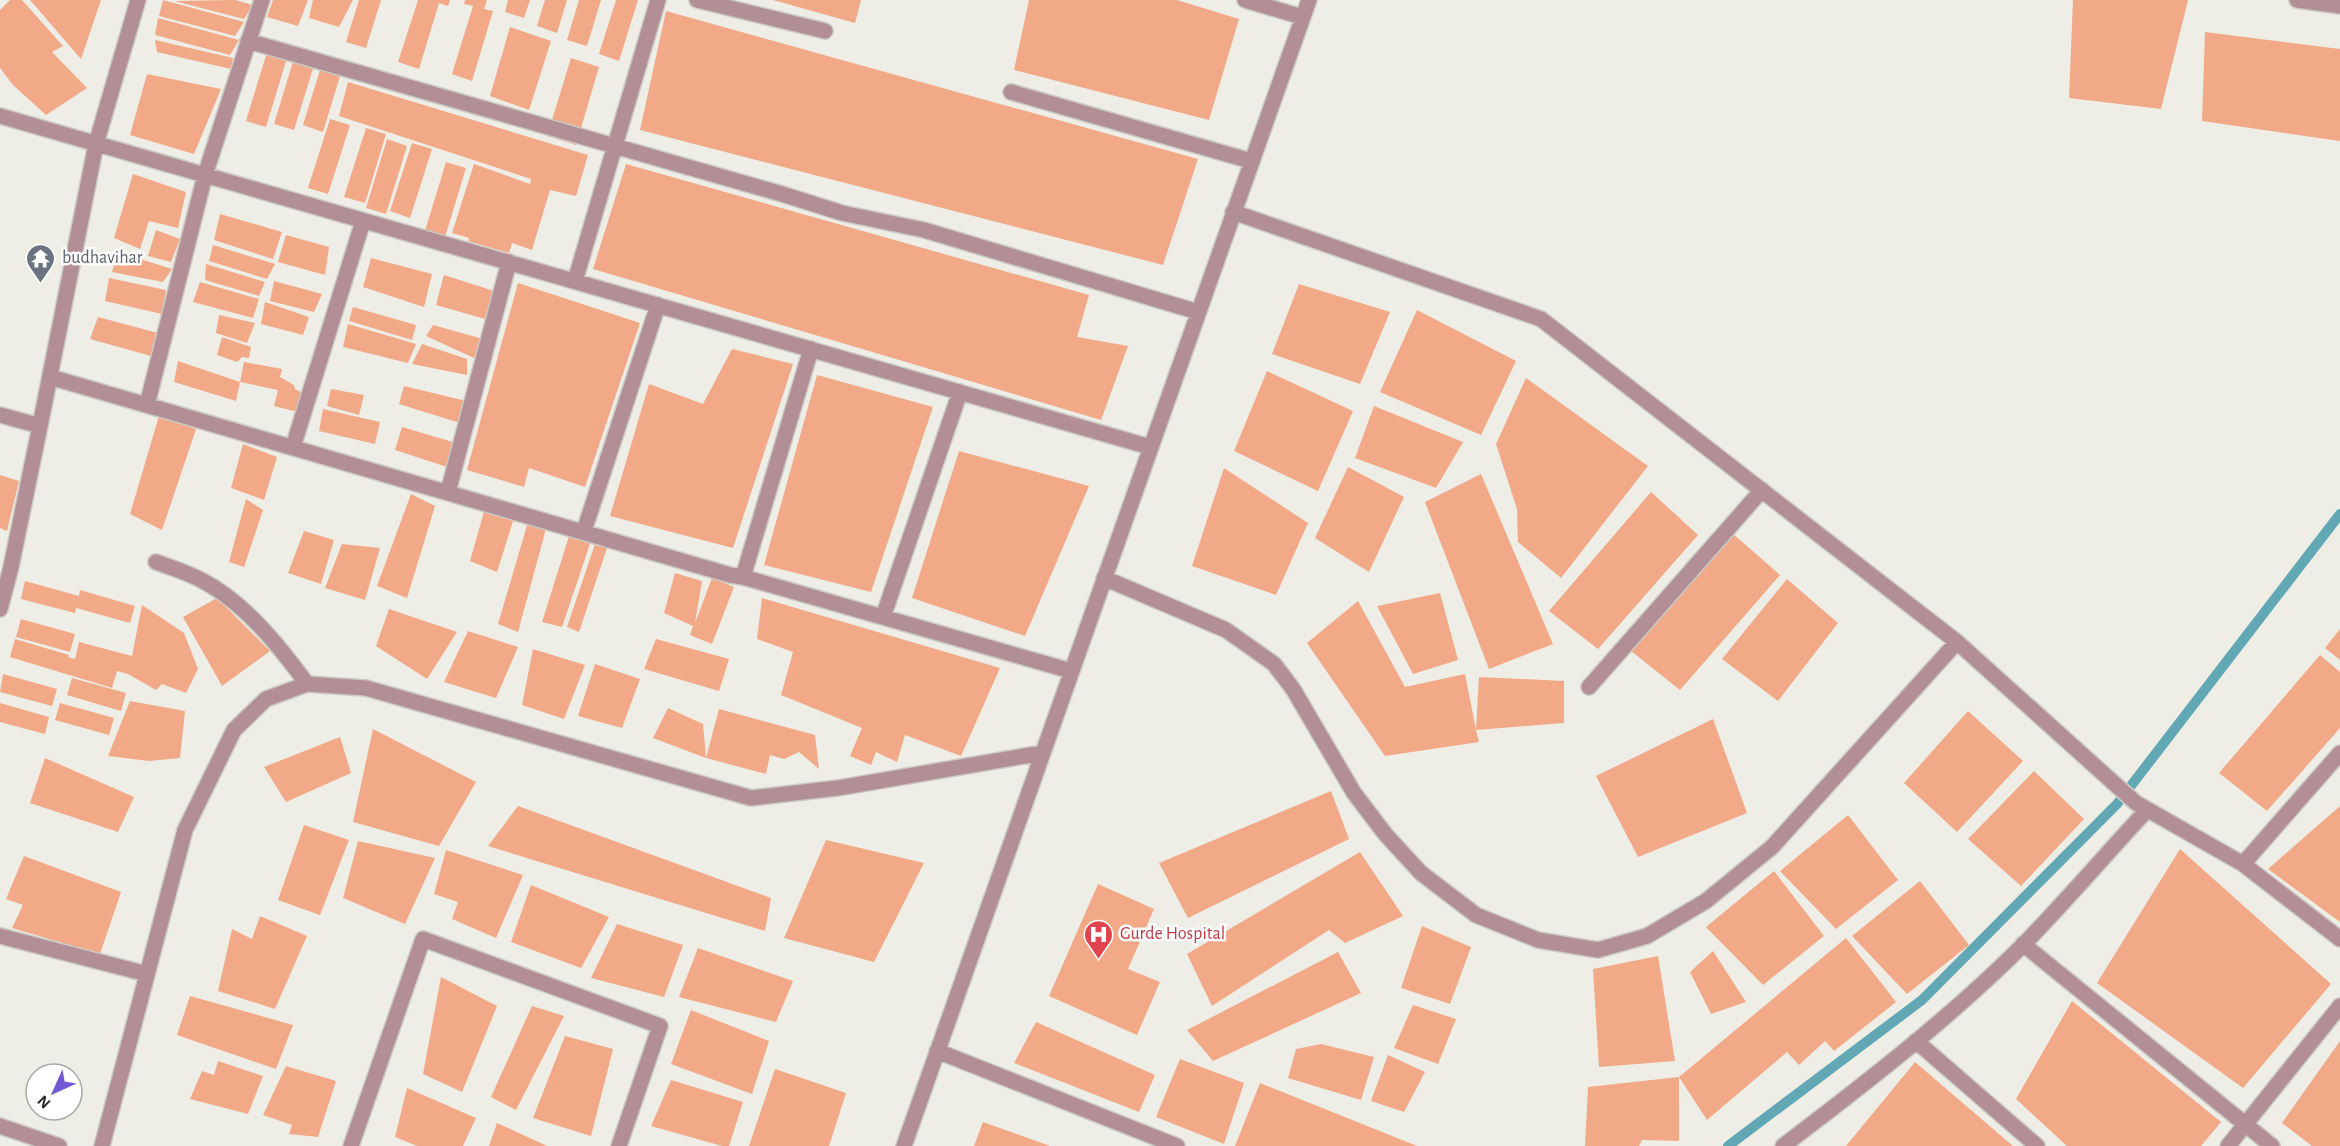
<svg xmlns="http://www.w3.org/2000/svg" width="2340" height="1146" font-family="'Alegreya Sans',sans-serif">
  <rect width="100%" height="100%" fill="#efeee6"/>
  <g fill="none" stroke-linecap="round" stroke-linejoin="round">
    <path stroke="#62a8b4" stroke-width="10" d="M 1728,1146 L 1922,1000 L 2117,804 L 2340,514"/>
  </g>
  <path fill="#f1a987" d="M 10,0 L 22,0 L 63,46 L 52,52 L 87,88 L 46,115 L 13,85 L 0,68 L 0,10 Z
    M 30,0 L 101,0 L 81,59 Z
    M 163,0 L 244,22 L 235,36 L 159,16 Z
    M 235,0 L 253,5 L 244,19 L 174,1 Z
    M 273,0 L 308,0 L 298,26 L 267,17 Z
    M 313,0 L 353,0 L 339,27 L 309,18 Z
    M 359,0 L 381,0 L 366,48 L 346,42 Z
    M 418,0 L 450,0 L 448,6 L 439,3 L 419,69 L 398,62 Z
    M 465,0 L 487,0 L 484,9 L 493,11 L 472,81 L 452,74 L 473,6 L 464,4 Z
    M 508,0 L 530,0 L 524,18 L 505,12 Z
    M 545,0 L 567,0 L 557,33 L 537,26 Z
    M 579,0 L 601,0 L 587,46 L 567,40 Z
    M 616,0 L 638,0 L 619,61 L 599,54 Z
    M 773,0 L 861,0 L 855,23 Z
    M 1029,0 L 1177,0 L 1239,19 L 1209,120 L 1014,70 Z
    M 2073,0 L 2188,0 L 2161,109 L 2069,98 Z
    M 666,11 L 1198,159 L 1163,265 L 640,130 Z
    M 158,18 L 239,40 L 230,55 L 155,35 Z
    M 510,27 L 551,41 L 529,110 L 490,96 Z
    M 2205,32 L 2340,49 L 2340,141 L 2202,121 Z
    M 155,40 L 233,58 L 231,69 L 157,52 Z
    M 267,52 L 287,58 L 266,127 L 246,121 Z
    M 295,55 L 315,62 L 294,130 L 274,124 Z
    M 324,57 L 344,63 L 323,132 L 303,125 Z
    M 571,58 L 599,67 L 576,145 L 547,136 Z
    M 147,74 L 221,89 L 194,154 L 130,135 Z
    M 348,82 L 588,155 L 576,196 L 550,190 L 532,250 L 512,243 L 509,253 L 468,241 L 469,238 L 452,233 L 474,164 L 530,184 L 531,179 L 339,116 Z
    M 330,119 L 350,125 L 328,194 L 308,188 Z
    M 366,128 L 386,134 L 365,203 L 344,197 Z
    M 387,139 L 407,146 L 386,214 L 366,208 Z
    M 412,143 L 432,149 L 410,218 L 390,211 Z
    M 446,162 L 466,168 L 445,237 L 425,231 Z
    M 626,164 L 1089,295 L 1077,337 L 1128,346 L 1101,420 L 593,269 Z
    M 133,174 L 186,192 L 178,228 L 149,221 L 140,249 L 114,238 Z
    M 220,214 L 282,232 L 273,259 L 214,240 Z
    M 156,230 L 180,239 L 171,262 L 148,256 Z
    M 286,235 L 329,247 L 325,275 L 278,262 Z
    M 213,245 L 275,264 L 267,279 L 209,261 Z
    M 118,252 L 172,269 L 163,282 L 112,272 Z
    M 371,258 L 432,274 L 424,307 L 363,287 Z
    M 206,264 L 265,282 L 259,296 L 205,280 Z
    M 444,275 L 497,292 L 485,319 L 436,305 Z
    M 109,278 L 166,290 L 162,314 L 105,301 Z
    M 274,281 L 322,294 L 314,312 L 270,301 Z
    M 200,282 L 259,299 L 253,318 L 193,302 Z
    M 518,283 L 640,323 L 585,487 L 529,468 L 524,487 L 467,470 Z
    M 1299,284 L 1390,312 L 1360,384 L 1272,354 Z
    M 265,302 L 309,317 L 303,335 L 261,324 Z
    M 353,307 L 416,325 L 412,340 L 349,321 Z
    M 1417,310 L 1516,361 L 1481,435 L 1380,392 Z
    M 219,315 L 255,323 L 247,343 L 216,333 Z
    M 98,317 L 158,333 L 151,356 L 90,339 Z
    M 348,324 L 416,344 L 408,363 L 343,347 Z
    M 433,325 L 483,339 L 474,358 L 426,336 Z
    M 222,337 L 251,347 L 249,358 L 242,357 L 237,362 L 217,355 Z
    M 422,344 L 467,359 L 467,375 L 412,364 Z
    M 732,349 L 793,364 L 733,548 L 610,516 L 649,384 L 703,404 Z
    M 178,361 L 240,382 L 244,362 L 282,369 L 280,377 L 294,385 L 295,389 L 306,395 L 298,412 L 274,406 L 278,390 L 240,382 L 236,401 L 174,382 Z
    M 1267,371 L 1353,411 L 1318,491 L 1234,451 Z
    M 817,375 L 933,407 L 871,592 L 764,565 Z
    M 1526,378 L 1648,466 L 1561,578 L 1518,542 L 1517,509 L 1496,444 Z
    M 404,386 L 466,401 L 460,423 L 399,404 Z
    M 331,389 L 364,395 L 359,415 L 327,406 Z
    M 1374,406 L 1463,442 L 1436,488 L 1355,458 Z
    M 323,409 L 380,422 L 375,444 L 319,431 Z
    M 159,416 L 196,429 L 162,530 L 130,514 Z
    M 402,427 L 456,443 L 447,467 L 395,450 Z
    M 243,444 L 277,457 L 264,500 L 231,488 Z
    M 959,451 L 1089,486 L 1025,636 L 912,598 Z
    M 1348,467 L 1404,497 L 1369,572 L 1315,538 Z
    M 1224,468 L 1308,523 L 1276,595 L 1192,566 Z
    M 1481,474 L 1553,644 L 1489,669 L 1425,502 Z
    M 0,475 L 19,481 L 7,531 L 0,528 Z
    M 1651,492 L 1698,535 L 1598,649 L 1549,611 Z
    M 411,494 L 435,506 L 407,598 L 377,586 Z
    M 246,499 L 263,510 L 244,567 L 229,562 Z
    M 485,508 L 514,518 L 497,572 L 470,561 Z
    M 530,515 L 547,525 L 518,632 L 498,624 Z
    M 304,531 L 334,540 L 321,584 L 288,573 Z
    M 570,533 L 592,538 L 562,627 L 542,622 Z
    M 1732,533 L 1780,575 L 1680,690 L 1631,651 Z
    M 598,535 L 608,545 L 579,632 L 567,627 Z
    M 342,544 L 380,548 L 365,600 L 325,588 Z
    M 675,573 L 702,581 L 695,623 L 712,578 L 734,587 L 712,644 L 690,635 L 693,626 L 664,613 Z
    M 1787,579 L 1838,623 L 1778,701 L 1722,659 Z
    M 25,581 L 79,596 L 80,590 L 135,606 L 130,623 L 76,608 L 75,613 L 21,599 Z
    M 1440,593 L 1458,660 L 1413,674 L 1377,606 Z
    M 217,598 L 270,651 L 222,686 L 183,617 Z
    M 762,598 L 1000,668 L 961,756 L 905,735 L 897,762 L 876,752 L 871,765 L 850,756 L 862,728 L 781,695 L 793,652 L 757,639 Z
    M 1358,601 L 1405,687 L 1465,674 L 1476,730 L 1479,677 L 1564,681 L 1564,723 L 1476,730 L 1479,742 L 1385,756 L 1307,643 Z
    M 142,605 L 184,633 L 198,669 L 186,693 L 162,684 L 156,690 L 128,674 L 117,671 L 112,688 L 10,657 L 15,639 L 69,655 L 68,657 L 75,659 L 79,642 L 132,656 Z
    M 389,609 L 457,632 L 427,679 L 376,646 Z
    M 21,619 L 75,634 L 70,652 L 16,637 Z
    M 2340,629 L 2340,660 L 2325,648 Z
    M 468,631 L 518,647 L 496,698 L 444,682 Z
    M 656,639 L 729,659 L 719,691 L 644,669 Z
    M 533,649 L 585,665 L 564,719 L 522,705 Z
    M 2320,655 L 2340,672 L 2340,728 L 2267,811 L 2219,773 Z
    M 595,664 L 640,679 L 622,728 L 578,716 Z
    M 3,674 L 57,689 L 52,706 L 0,692 Z
    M 72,678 L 126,693 L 121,711 L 67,695 Z
    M 130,701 L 185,711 L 180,758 L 149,761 L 108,756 Z
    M 0,703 L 49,717 L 45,734 L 0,722 Z
    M 60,703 L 114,718 L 109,735 L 55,720 Z
    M 668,708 L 703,724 L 706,758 L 653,738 Z
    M 719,709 L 815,735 L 819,769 L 799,752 L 784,759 L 770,755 L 766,774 L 706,758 Z
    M 1968,711 L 2023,761 L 1957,832 L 1904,783 Z
    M 1713,719 L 1747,813 L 1638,857 L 1596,776 Z
    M 373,729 L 476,782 L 439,846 L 353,822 Z
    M 340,737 L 351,773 L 286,802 L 264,767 Z
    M 45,758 L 134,797 L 118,832 L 30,803 Z
    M 2034,771 L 2084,819 L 2021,886 L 1968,839 Z
    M 1331,791 L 1349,839 L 1188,918 L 1159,863 Z
    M 518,806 L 771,898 L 765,931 L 488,846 Z
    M 2340,806 L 2340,922 L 2268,869 Z
    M 1848,815 L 1898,880 L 1836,929 L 1780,871 Z
    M 304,825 L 349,840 L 320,915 L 278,900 Z
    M 826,840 L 924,863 L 874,962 L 784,938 Z
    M 358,841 L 435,858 L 405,924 L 343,898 Z
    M 2180,849 L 2331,984 L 2243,1088 L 2097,983 Z
    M 446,850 L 523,875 L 496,938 L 452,919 L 458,902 L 434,894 Z
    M 1360,852 L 1403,916 L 1345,943 L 1329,930 L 1212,1006 L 1187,954 Z
    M 24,856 L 121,892 L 100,954 L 12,928 L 23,905 L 6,899 Z
    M 1774,871 L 1824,936 L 1763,985 L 1706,927 Z
    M 1920,881 L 1969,945 L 1907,994 L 1852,936 Z
    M 1098,884 L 1154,909 L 1128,969 L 1160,982 L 1137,1035 L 1049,996 Z
    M 531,885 L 609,917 L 581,968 L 511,942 Z
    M 260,916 L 307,936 L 275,1009 L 218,991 L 232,929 L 252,939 Z
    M 617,924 L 683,945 L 664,997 L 591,978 Z
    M 1422,926 L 1471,947 L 1450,1004 L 1401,988 Z
    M 1846,938 L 1896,1002 L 1834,1051 L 1825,1041 L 1799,1065 L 1787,1052 L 1707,1120 L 1679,1077 Z
    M 698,948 L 793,981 L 776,1022 L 679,997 Z
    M 1713,951 L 1746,1002 L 1711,1014 L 1690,972 Z
    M 1338,952 L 1361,993 L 1213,1061 L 1187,1030 Z
    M 1658,956 L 1675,1061 L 1599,1067 L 1593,969 Z
    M 441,977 L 497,1006 L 462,1092 L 423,1074 Z
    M 190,996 L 293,1025 L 276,1069 L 177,1035 Z
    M 2072,1001 L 2221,1122 L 2201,1146 L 2067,1146 L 2016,1099 Z
    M 1413,1005 L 1456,1019 L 1438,1064 L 1394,1048 Z
    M 532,1006 L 564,1016 L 516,1110 L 491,1097 Z
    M 691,1010 L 769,1041 L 752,1094 L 671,1064 Z
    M 1036,1022 L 1155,1075 L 1139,1112 L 1014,1063 Z
    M 565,1036 L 613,1049 L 591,1136 L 533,1118 Z
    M 2340,1041 L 2340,1146 L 2312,1146 L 2282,1123 Z
    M 1321,1044 L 1374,1057 L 1361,1100 L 1288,1078 L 1296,1049 Z
    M 1388,1055 L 1425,1072 L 1404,1112 L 1371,1101 Z
    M 1180,1059 L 1244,1083 L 1224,1144 L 1156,1117 Z
    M 218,1061 L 263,1076 L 248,1114 L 190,1099 L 202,1071 L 214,1075 Z
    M 1915,1062 L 2013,1146 L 1846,1146 Z
    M 286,1066 L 336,1081 L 318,1137 L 289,1134 L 292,1125 L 263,1115 Z
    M 775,1069 L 846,1093 L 829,1146 L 749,1146 Z
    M 1679,1077 L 1679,1141 L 1642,1140 L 1639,1146 L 1585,1146 L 1588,1087 Z
    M 671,1080 L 743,1102 L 729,1146 L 722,1146 L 651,1126 Z
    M 1260,1083 L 1417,1146 L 1235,1146 Z
    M 407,1088 L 476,1118 L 463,1146 L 417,1146 L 395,1137 Z
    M 983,1122 L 1050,1146 L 974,1146 Z
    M 497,1123 L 547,1146 L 489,1146 Z"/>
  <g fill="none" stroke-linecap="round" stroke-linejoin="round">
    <defs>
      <path id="minor" d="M 697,0 L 825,31
        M 1245,0 L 1302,17
        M 2297,0 L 2340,6
        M 248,41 L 782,194 L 842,213 L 924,230 L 1198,312
        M 1011,92 L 1251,161
        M 0,116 L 1150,447
        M 1233,212 L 1541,319 L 1957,642 L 2136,803 L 2243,864 L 2340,939
        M 575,281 L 658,0
        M 50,377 L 730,575 L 743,577 L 1071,671
        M 147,405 L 205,175 L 262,0
        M 0,415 L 40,426
        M 293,447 L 363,221
        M 448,492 L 509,262
        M 584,531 L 658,305
        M 156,562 C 172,568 189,573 203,581 C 245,603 280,647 307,684
        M 743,577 L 811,349
        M 1104,578 L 1226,630 L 1274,664 L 1293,689 L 1354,793 L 1386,835 L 1421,873 L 1476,915 L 1538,940 L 1598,950 L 1647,936 L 1706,901 L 1772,847 L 1957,642
        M 0,609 L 11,567 L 40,426 L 96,144 L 138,0
        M 883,617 L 960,392
        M 1589,687 L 1762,490
        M 2243,864 L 2340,753
        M 0,936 L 147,974
        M 2023,944 L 2272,1146
        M 1916,1041 L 2037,1146
        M 937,1051 L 1177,1146
        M 0,1126 L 59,1146
        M 102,1146 L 185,830 L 234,730 L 266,699 L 307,684 L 366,688 L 751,798 L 838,788 L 1042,753
        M 351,1146 L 423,939 L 660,1026 L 619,1146
        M 904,1146 L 1309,0
        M 1783,1146 C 1866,1083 1950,1018 2024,944 C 2066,901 2106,854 2147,810
        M 2228,1146 L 2340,1006"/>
    </defs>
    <use href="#minor" stroke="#cbcac3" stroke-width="18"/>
    <use href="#minor" stroke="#b28f97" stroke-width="15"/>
  </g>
  <defs>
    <symbol id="temple-pin" viewBox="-11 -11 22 30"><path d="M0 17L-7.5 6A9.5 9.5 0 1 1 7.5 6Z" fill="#6b7280" stroke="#fff"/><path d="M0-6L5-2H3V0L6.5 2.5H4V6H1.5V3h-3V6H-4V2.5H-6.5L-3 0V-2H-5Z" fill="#fff"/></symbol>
    <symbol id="hospital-pin" viewBox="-11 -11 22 30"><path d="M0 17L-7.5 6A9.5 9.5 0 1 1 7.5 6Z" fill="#e0444e" stroke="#fff"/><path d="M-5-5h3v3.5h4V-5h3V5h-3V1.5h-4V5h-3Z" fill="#fff"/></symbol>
  </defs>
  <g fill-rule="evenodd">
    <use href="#temple-pin" x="24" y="242" width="33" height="45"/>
    <use href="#hospital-pin" x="1082" y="918" width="33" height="45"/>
  </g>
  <g text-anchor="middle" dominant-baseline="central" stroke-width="5" stroke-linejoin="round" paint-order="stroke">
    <g font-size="18" fill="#5b616d" stroke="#fff" text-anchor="start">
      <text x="62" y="258">budhavihar</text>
    </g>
    <g font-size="18" fill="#be3a42" stroke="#fff" text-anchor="start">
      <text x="1120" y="934">Gurde Hospital</text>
    </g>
  </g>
  <g transform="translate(54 1092) rotate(225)"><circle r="28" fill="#ffffff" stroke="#a9a9a7" stroke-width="1.5"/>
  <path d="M0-4.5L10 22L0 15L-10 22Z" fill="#7259d3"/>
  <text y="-9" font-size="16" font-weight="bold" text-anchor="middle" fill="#272724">N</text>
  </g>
</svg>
